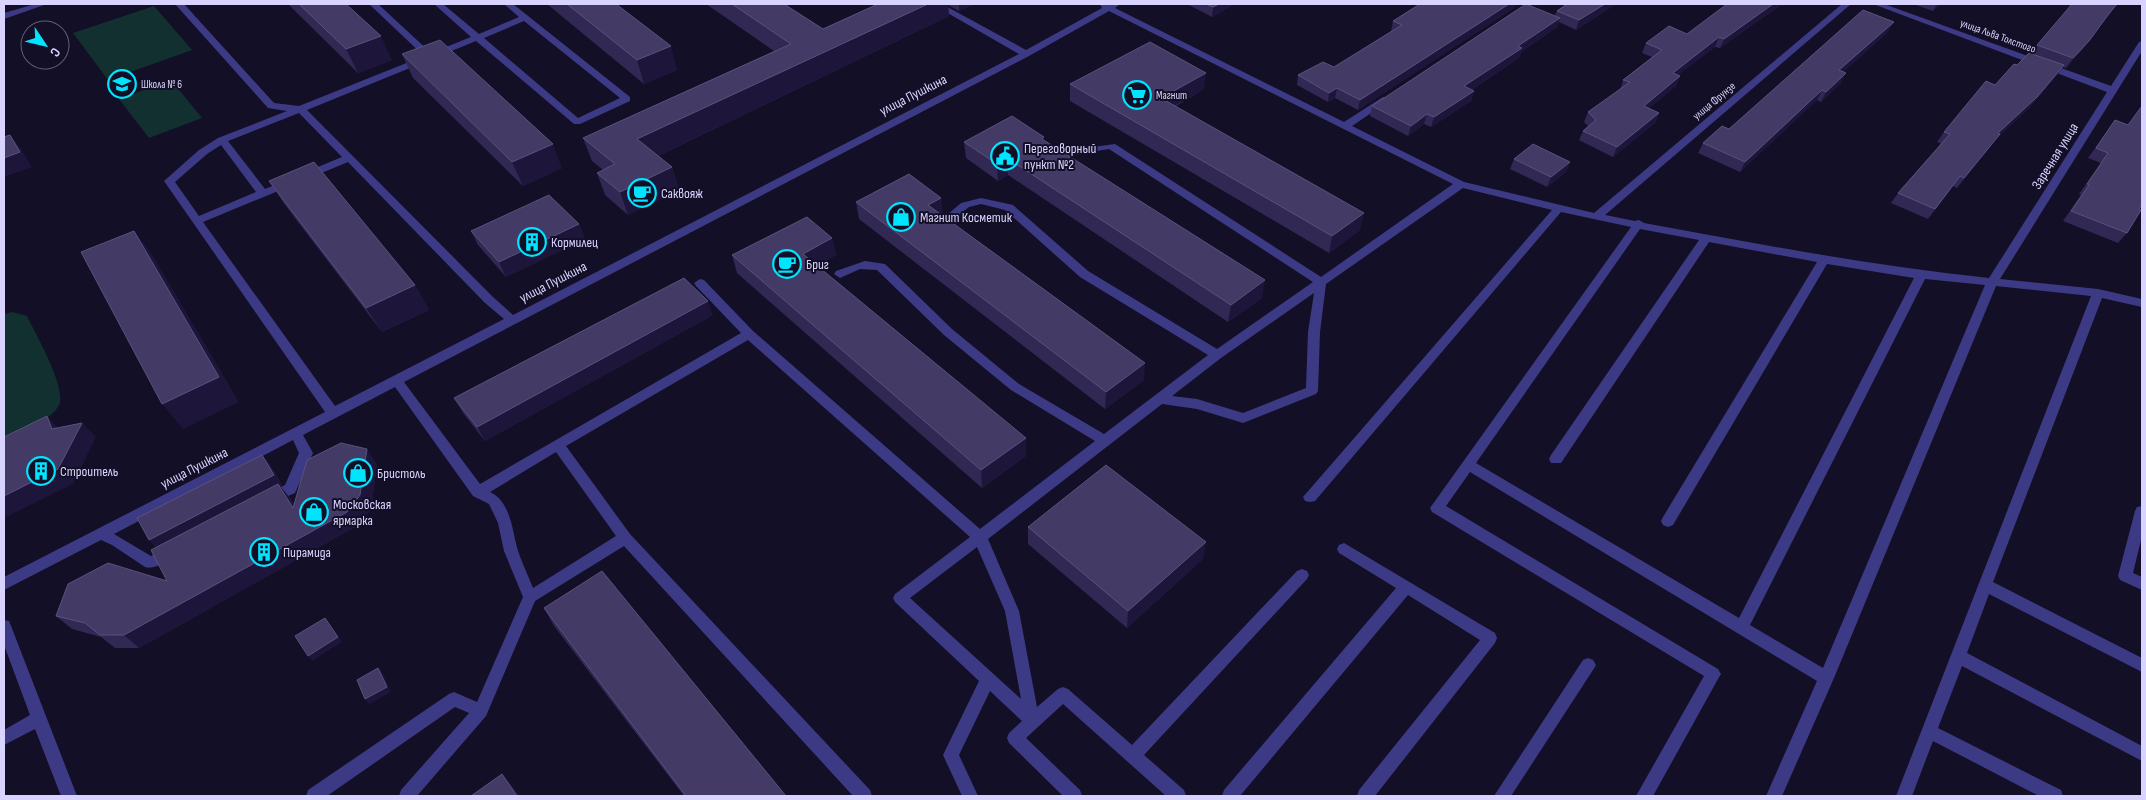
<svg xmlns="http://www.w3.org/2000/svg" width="2146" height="800" font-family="'Sofia Sans Condensed',sans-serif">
  <rect width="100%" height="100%" fill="#130f26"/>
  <path fill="#12302f" d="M 154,6 L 192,50 L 108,80 L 73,33 Z
    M 171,80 L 202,118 L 149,138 L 119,99 Z
    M 12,312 L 27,316 C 35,333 67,388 59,405 C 51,422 20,430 4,437 L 4,314 Z"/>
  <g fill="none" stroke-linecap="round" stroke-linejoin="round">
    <path fill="#3d3a85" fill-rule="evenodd" d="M 35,4 L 47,4 L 4,19 L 4,13 Z
      M 175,4 L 184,4 L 274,103 L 299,106 L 424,56 L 369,4 L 378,4 L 431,53 L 471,37 L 434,4 L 443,4 L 479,34 L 519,17 L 504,4 L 513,4 L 630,97 L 630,101 L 580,124 L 574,124 L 476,41 L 307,110 L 493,297 L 513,315 L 1019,54 L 932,4 L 942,4 L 1026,50 L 1102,8 L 1100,4 L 1120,4 L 1115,8 L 1344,122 L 1383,97 L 1389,97 L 1389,101 L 1352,126 L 1464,182 L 1594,213 L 1842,4 L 1851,4 L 1605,215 L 1635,221 L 1639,220 L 1644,223 C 1759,244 1873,266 1989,278 L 2107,92 L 1873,4 L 1884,4 L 2111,86 L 2139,42 L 2142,41 L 2142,51 L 2000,279 L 2098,289 L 2142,299 L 2142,307 L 2102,298 L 1993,582 L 2142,658 L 2142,672 L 1989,594 L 1967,653 L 2142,746 L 2142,761 L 1962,666 L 1938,728 L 2061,790 L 2063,796 L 2039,796 L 1933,741 L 1912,796 L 1896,796 L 2091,296 L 1996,286 L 1834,678 L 1782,796 L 1766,796 L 1817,681 L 1470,472 L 1446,506 L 1718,669 L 1721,674 L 1718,679 L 1653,796 L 1636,796 L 1704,676 L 1432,512 L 1430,508 L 1631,227 L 1561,212 L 1315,501 L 1310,502 L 1305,501 L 1303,497 L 1552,210 L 1463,188 L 1326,284 L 1320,332 L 1318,391 L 1316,394 L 1243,423 L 1197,409 L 1162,404 L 988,539 L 1019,611 L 1037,707 L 1058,689 L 1063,687 L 1068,689 L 1132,745 L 1297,571 L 1302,569 L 1307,571 L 1309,575 L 1307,579 L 1144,755 L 1184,790 L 1186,796 L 1166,796 L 1063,704 L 1026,738 L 1080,790 L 1082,796 L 1063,796 L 1009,743 L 1007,738 L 1009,733 L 1022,721 L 990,691 L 959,755 L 978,796 L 962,796 L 943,755 L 979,681 L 895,602 L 893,598 L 895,594 L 970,537 L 748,340 L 566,446 L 630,534 L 870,790 L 872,796 L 853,796 L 624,546 L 535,601 L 486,716 L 417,796 L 399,796 L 401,790 L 469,713 L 455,707 L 327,796 L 306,796 L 308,790 L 449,694 L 454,692 L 477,702 L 523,597 L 504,551 L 498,523 L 489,504 L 473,496 L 395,387 L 303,435 L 313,453 L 295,493 L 270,504 L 265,503 L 263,499 L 265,495 L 285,485 L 299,453 L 293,440 L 114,534 L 151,556 L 171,546 L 176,548 L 178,552 C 174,560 154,570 145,567 L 112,545 L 101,540 L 4,590 L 4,577 L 325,412 L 164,181 L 199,150 L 218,138 L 287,111 L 268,108 ZM 1109,11 L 1453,184 L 1321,277 L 1115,144 L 1063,151 L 1063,155 L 1067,156 L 1109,149 L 1313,282 L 1217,349 L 1088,271 L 1013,205 L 981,198 L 961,203 L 947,215 L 948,217 L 956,217 L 969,207 L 981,204 L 1005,210 L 1080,277 L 1208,355 L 1104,434 L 1019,384 L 952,329 L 885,264 L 865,261 L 836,271 L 834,274 L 840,278 L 860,269 L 877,270 L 944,335 L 1011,390 L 1095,441 L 980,529 L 753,331 L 704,280 L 700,279 L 694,283 L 696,286 L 741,333 L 480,484 L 404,382 L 1029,56 ZM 524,21 L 620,98 L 578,118 L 484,38 ZM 299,113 L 342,157 L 265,189 L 228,141 ZM 221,145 L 256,192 L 199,216 L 175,182 L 207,154 ZM 348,162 L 485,303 L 504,319 L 335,406 L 203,222 ZM 1640,229 L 1699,240 L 1551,455 L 1549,459 L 1551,463 L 1561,463 L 1709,242 L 1817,262 L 1663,517 L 1661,521 L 1663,525 L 1668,527 L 1673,525 L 1827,264 L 1914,278 L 1739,618 L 1476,463 ZM 1925,279 L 1985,285 L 1823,668 L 1750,625 ZM 1314,293 L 1308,332 L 1306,388 L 1243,413 L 1197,399 L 1172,396 L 1221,358 ZM 556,452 L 616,536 L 533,588 C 528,575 522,563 518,551 C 512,530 511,502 490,492 ZM 977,547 L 1005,611 L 1021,699 L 910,598 Z
      M 2142,506 L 2142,536 L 2133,573 L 2142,577 L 2142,590 L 2120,580 L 2118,576 L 2135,511 L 2137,507 Z
      M 1344,543 L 1495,633 L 1497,638 L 1495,643 L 1375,796 L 1357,796 L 1359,790 L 1480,640 L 1408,595 L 1240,796 L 1222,796 L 1224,790 L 1396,588 L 1339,553 L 1337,549 L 1339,545 Z
      M 4,620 L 9,621 L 11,626 L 77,796 L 61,796 L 35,729 L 4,745 L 4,730 L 30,715 L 4,645 Z
      M 1588,658 L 1593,660 L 1596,665 L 1593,670 L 1511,796 L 1494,796 L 1583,660 Z"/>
  </g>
  <path fill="#312854" d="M 289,4 L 346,4 L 392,60 L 358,73 L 290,6 Z
    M 547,4 L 616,4 L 677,70 L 644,84 Z
    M 706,4 L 784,4 L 823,29 L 878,4 L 975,4 L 959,11 L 948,5 L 949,16 L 658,156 L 672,167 L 679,190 L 628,215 L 605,195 L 597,173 L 603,170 L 592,161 L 583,138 L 774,51 Z
    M 1187,4 L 1235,4 L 1212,17 Z
    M 1420,4 L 1515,4 L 1514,8 L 1358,110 L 1335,98 L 1328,102 L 1297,85 L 1298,75 L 1334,67 L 1391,31 L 1393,21 Z
    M 1567,4 L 1616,4 L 1576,30 L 1559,22 L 1557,27 L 1521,52 L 1519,58 L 1471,90 L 1474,91 L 1471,101 L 1431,127 L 1424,124 L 1408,136 L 1370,116 L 1372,106 L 1555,15 L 1557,11 Z
    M 1727,4 L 1782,4 L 1720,48 L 1715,47 L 1678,75 L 1680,76 L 1676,86 L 1649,108 L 1659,113 L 1655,123 L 1613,157 L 1579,140 L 1583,131 L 1588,126 L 1584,122 L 1588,112 L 1620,90 L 1623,80 L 1652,57 L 1642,53 L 1646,43 L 1687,34 Z
    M 1913,4 L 1941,4 L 1933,11 Z
    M 2075,4 L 2117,4 L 2102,23 L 2082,50 L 2066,68 L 2063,67 L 2057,75 L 2030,107 L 1999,136 L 1957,188 L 1953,186 L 1928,219 L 1891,203 L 1898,193 L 1942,144 L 1937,142 L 1944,132 L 2017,65 L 2031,53 L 2037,45 Z
    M 1888,32 L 1843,72 L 1841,83 L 1821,102 L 1817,100 L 1740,172 L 1698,153 L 1703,143 L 1729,129 Z
    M 402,54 L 562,168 L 523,186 L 413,78 Z
    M 1070,84 L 1204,89 L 1176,106 L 1360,230 L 1329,253 L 1070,101 Z
    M 2142,105 L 2142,204 L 2127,233 L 2118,243 L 2063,221 L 2081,195 L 2079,194 L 2101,163 L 2088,158 L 2115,120 L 2128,125 Z
    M 1044,140 L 1262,298 L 1228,322 L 1008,175 L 998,181 L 966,158 L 964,142 Z
    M 1514,159 L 1570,162 L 1566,172 L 1547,187 L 1510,169 Z
    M 269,181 L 415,285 L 429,310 L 382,332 L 285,205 Z
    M 941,198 L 942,215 L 1144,380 L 1105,409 L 859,219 L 856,202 Z
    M 579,224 L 585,239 L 506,277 L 478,245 L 471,231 Z
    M 832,238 L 836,255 L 817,266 L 1026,456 L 982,488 L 737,273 L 732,255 Z
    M 713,315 L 485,441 L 463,413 L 454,398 Z
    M 262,455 L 270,465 L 282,485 L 280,486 L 290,498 L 294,504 L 377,464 L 371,509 L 357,526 L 139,648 L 115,648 L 101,637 L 72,629 L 56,616 L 167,581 L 156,548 Z
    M 1028,527 L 1203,559 L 1127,628 L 1028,544 Z
    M 544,608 L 786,796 L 684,796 L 554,626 Z"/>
  <path fill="#1d163a" d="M 928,4 L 948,4 L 949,16 L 645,162 L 637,139 Z
    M 959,4 L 975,4 L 959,11 Z
    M 1219,4 L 1235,4 L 1212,17 L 1213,7 Z
    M 1509,4 L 1515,4 L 1514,8 L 1358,110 L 1360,100 Z
    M 1605,4 L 1616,4 L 1576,30 L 1579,20 Z
    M 1773,4 L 1782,4 L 1720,48 L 1724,39 Z
    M 1937,4 L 1941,4 L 1933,11 Z
    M 1560,18 L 1557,27 L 1521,52 L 1519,58 L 1461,96 L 1464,86 L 1518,46 Z
    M 1894,22 L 1888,32 L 1834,80 L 1839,70 Z
    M 381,36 L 392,60 L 358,73 L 346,49 Z
    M 1719,37 L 1715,47 L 1668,83 L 1673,73 Z
    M 2089,41 L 2082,50 L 2066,68 L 2073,58 Z
    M 671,46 L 677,70 L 644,84 L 637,60 Z
    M 2064,65 L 2057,75 L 2030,107 L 1999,136 L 1957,188 L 1998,133 Z
    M 1206,73 L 1204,89 L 1160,114 L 1161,98 Z
    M 1846,73 L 1841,83 L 1821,102 L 1826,92 Z
    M 1680,76 L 1676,86 L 1640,116 L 1644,106 Z
    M 1337,88 L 1335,98 L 1328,102 L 1329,93 Z
    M 1822,90 L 1817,100 L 1740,172 L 1745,162 Z
    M 1474,91 L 1471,101 L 1431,127 L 1434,117 Z
    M 1659,113 L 1655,123 L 1613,157 L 1617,147 Z
    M 1427,114 L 1424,124 L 1408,136 L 1411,126 Z
    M 10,135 L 21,149 L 32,167 L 4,177 L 4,158 Z
    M 553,144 L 562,168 L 523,186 L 512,162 Z
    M 1007,158 L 1008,175 L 998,181 L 997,164 Z
    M 1570,162 L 1566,172 L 1547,187 L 1551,177 Z
    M 672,167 L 679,190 L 628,215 L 620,192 Z
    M 941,198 L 943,215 L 930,222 L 928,205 Z
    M 1364,213 L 1360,230 L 1329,253 L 1332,236 Z
    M 579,224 L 585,239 L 506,277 L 499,262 Z
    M 134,231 L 153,256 L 239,402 L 183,429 L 162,404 Z
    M 832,238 L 836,255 L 807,272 L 803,254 Z
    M 1265,280 L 1262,298 L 1228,322 L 1231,305 Z
    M 415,285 L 429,310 L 382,332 L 366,308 Z
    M 708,301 L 713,315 L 485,441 L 477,427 Z
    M 1145,363 L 1144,380 L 1105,409 L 1106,392 Z
    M 47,416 L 61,431 L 52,429 Z
    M 82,423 L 96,437 L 73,484 L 4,518 L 4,496 Z
    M 1026,438 L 1026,456 L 982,488 L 981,470 Z
    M 367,449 L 377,464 L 371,509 L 357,526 L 139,648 L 124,635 L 347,512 Z
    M 262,455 L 270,465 L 282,485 L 280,486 L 290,498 L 304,522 L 158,550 L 149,540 Z
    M 1206,542 L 1203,559 L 1127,628 L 1128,611 Z
    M 325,618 L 342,642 L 312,661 L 308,656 Z
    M 378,668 L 382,672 L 391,692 L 369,704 L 365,699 Z
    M 502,774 L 514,788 L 520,796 L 517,796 Z"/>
  <path fill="#433a66" stroke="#5a527e" d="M 299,4 L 346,4 L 381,36 L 346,49 Z
    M 567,4 L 616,4 L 671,46 L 637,60 Z
    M 732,4 L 784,4 L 823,29 L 878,4 L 928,4 L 637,139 L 672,167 L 620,192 L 597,173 L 615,164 L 583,138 L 791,44 Z
    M 1206,4 L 1219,4 L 1213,7 Z
    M 1420,4 L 1509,4 L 1360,100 L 1337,88 L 1329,93 L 1298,75 L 1323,62 L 1334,67 L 1402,25 L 1393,21 Z
    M 1526,4 L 1560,18 L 1518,46 L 1522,48 L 1464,86 L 1474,91 L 1434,117 L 1427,114 L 1411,126 L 1372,106 Z
    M 1567,4 L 1605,4 L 1579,20 L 1557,11 Z
    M 1727,4 L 1773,4 L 1724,39 L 1719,37 L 1673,73 L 1680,76 L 1644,106 L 1659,113 L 1617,147 L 1583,131 L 1596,120 L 1588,112 L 1630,82 L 1623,80 L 1662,50 L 1646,43 L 1669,26 L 1687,34 Z
    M 2072,4 L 2117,4 L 2108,15 L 2089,41 L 2073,58 L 2037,45 Z
    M 1863,10 L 1894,22 L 1839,70 L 1846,73 L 1826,92 L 1822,90 L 1745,162 L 1703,143 L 1722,126 L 1729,129 Z
    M 440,40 L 553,144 L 512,162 L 402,54 Z
    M 1150,42 L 1206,73 L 1161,98 L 1364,213 L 1332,236 L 1070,84 Z
    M 2029,53 L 2064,65 L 2037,97 L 1998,133 L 2000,134 L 1964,178 L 1960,176 L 1935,209 L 1898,193 L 1950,134 L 1944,132 L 1986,81 L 1995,85 L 2014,64 L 2017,65 Z
    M 2142,106 L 2142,204 L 2139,209 L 2141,210 L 2127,233 L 2071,211 L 2089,185 L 2087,184 L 2108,153 L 2096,148 L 2115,120 L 2128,125 Z
    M 1012,116 L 1044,137 L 1042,139 L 1265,280 L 1231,305 L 1007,158 L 997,164 L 964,142 Z
    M 10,135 L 20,152 L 4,158 L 4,137 Z
    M 1533,144 L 1570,162 L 1551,177 L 1514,159 Z
    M 314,162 L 415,285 L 366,308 L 269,181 Z
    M 909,174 L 941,198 L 928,205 L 1145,363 L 1106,392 L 856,202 Z
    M 549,195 L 579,224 L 499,262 L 471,231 Z
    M 807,217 L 832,238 L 803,254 L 1026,438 L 981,470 L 732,255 Z
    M 134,231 L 219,377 L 162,404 L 81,252 Z
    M 684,278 L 708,301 L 477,427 L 454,398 Z
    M 47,416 L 52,429 L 82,423 L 58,469 L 4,496 L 4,437 Z
    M 341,443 L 367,449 L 360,495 L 347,512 L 124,635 L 100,635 L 85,623 L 56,616 L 68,584 L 108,563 L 167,581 L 151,550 L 278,484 L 293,508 L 307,460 Z
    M 262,455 L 274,475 L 149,540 L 137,518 Z
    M 1106,465 L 1206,542 L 1128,611 L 1028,527 Z
    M 602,571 L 786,796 L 686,796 L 544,608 Z
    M 325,618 L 338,637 L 308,656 L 295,636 Z
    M 378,668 L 387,687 L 365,699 L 357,680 Z
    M 502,774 L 517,796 L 471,796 Z"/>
  <defs>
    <symbol id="school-ring" viewBox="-11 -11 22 22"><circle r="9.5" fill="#130f26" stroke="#00e5ff" stroke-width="1.5"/><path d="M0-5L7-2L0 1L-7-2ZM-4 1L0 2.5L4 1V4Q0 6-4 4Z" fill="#00e5ff"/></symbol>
    <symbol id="supermarket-ring" viewBox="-11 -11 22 22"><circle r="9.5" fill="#130f26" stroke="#00e5ff" stroke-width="1.5"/><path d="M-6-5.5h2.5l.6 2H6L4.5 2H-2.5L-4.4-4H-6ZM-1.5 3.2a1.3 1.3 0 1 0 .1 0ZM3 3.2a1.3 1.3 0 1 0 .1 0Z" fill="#00e5ff"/></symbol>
    <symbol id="civic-ring" viewBox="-11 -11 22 22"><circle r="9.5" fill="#130f26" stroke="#00e5ff" stroke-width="1.5"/><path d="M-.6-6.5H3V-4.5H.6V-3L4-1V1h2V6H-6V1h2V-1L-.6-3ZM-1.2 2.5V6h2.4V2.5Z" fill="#00e5ff"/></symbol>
    <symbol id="cafe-ring" viewBox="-11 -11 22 22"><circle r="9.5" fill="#130f26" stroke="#00e5ff" stroke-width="1.5"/><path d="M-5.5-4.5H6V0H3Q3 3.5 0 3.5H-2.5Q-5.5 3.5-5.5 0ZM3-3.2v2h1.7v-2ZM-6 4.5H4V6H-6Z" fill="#00e5ff"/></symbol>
    <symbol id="shop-ring" viewBox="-11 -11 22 22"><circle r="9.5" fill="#130f26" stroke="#00e5ff" stroke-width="1.5"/><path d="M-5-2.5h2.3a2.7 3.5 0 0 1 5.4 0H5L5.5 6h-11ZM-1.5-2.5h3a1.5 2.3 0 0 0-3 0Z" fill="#00e5ff"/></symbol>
    <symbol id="building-ring" viewBox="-11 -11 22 22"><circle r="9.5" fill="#130f26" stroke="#00e5ff" stroke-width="1.5"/><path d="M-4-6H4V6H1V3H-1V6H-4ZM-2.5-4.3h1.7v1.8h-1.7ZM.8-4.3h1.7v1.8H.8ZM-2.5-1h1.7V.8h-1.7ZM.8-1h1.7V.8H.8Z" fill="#00e5ff"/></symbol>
  </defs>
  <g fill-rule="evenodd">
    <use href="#school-ring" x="106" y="68" width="32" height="32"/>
    <use href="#supermarket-ring" x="1121" y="79" width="32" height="32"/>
    <use href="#civic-ring" x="989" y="140" width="32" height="32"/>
    <use href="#cafe-ring" x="626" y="177" width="32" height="32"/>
    <use href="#shop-ring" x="885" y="201" width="32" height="32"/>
    <use href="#building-ring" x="516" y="226" width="32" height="32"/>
    <use href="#cafe-ring" x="771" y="248" width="32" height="32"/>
    <use href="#building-ring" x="25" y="455" width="32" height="32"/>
    <use href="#shop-ring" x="342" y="457" width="32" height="32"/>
    <use href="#shop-ring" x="298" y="496" width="32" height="32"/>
    <use href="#building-ring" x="248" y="536" width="32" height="32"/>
  </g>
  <g text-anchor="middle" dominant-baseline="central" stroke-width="4" stroke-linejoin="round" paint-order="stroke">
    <g font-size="11" fill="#d9d4ff" stroke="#130f26">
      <text transform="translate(1998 36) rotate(20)">улица Льва Толстого</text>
      <text transform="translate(1714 101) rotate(-40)">улица Фрунзе</text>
    </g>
    <g font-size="11" fill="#d9d4ff" stroke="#130f26" text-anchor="start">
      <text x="141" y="84">Школа № 6</text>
      <text x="1156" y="95">Магнит</text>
    </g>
    <g font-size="14" fill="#d9d4ff" stroke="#130f26">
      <text transform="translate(913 95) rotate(-27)">улица Пушкина</text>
      <text transform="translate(2055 156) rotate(-58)">Заречная улица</text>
      <text transform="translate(553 282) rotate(-27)">улица Пушкина</text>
      <text transform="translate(194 468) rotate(-27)">улица Пушкина</text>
    </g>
    <g font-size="14" fill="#d9d4ff" stroke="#130f26" text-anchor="start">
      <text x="1024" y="148">Переговорный<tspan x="1024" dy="16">пункт №2</tspan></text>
      <text x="661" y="193">Саквояж</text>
      <text x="920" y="217">Магнит Косметик</text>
      <text x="551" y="242">Кормилец</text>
      <text x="806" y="264">Бриг</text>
      <text x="60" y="471">Строитель</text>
      <text x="377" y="473">Бристоль</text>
      <text x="333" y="504">Московская<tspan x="333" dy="16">ярмарка</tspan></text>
      <text x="283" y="552">Пирамида</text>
    </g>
  </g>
  <rect width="2146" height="800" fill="none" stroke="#d9d4ff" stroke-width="10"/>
  <g transform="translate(45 45) rotate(125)"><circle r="24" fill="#130f26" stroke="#625e7d"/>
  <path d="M0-4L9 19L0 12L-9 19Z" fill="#00e5ff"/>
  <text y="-8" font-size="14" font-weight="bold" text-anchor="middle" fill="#d9d4ff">С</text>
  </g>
</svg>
